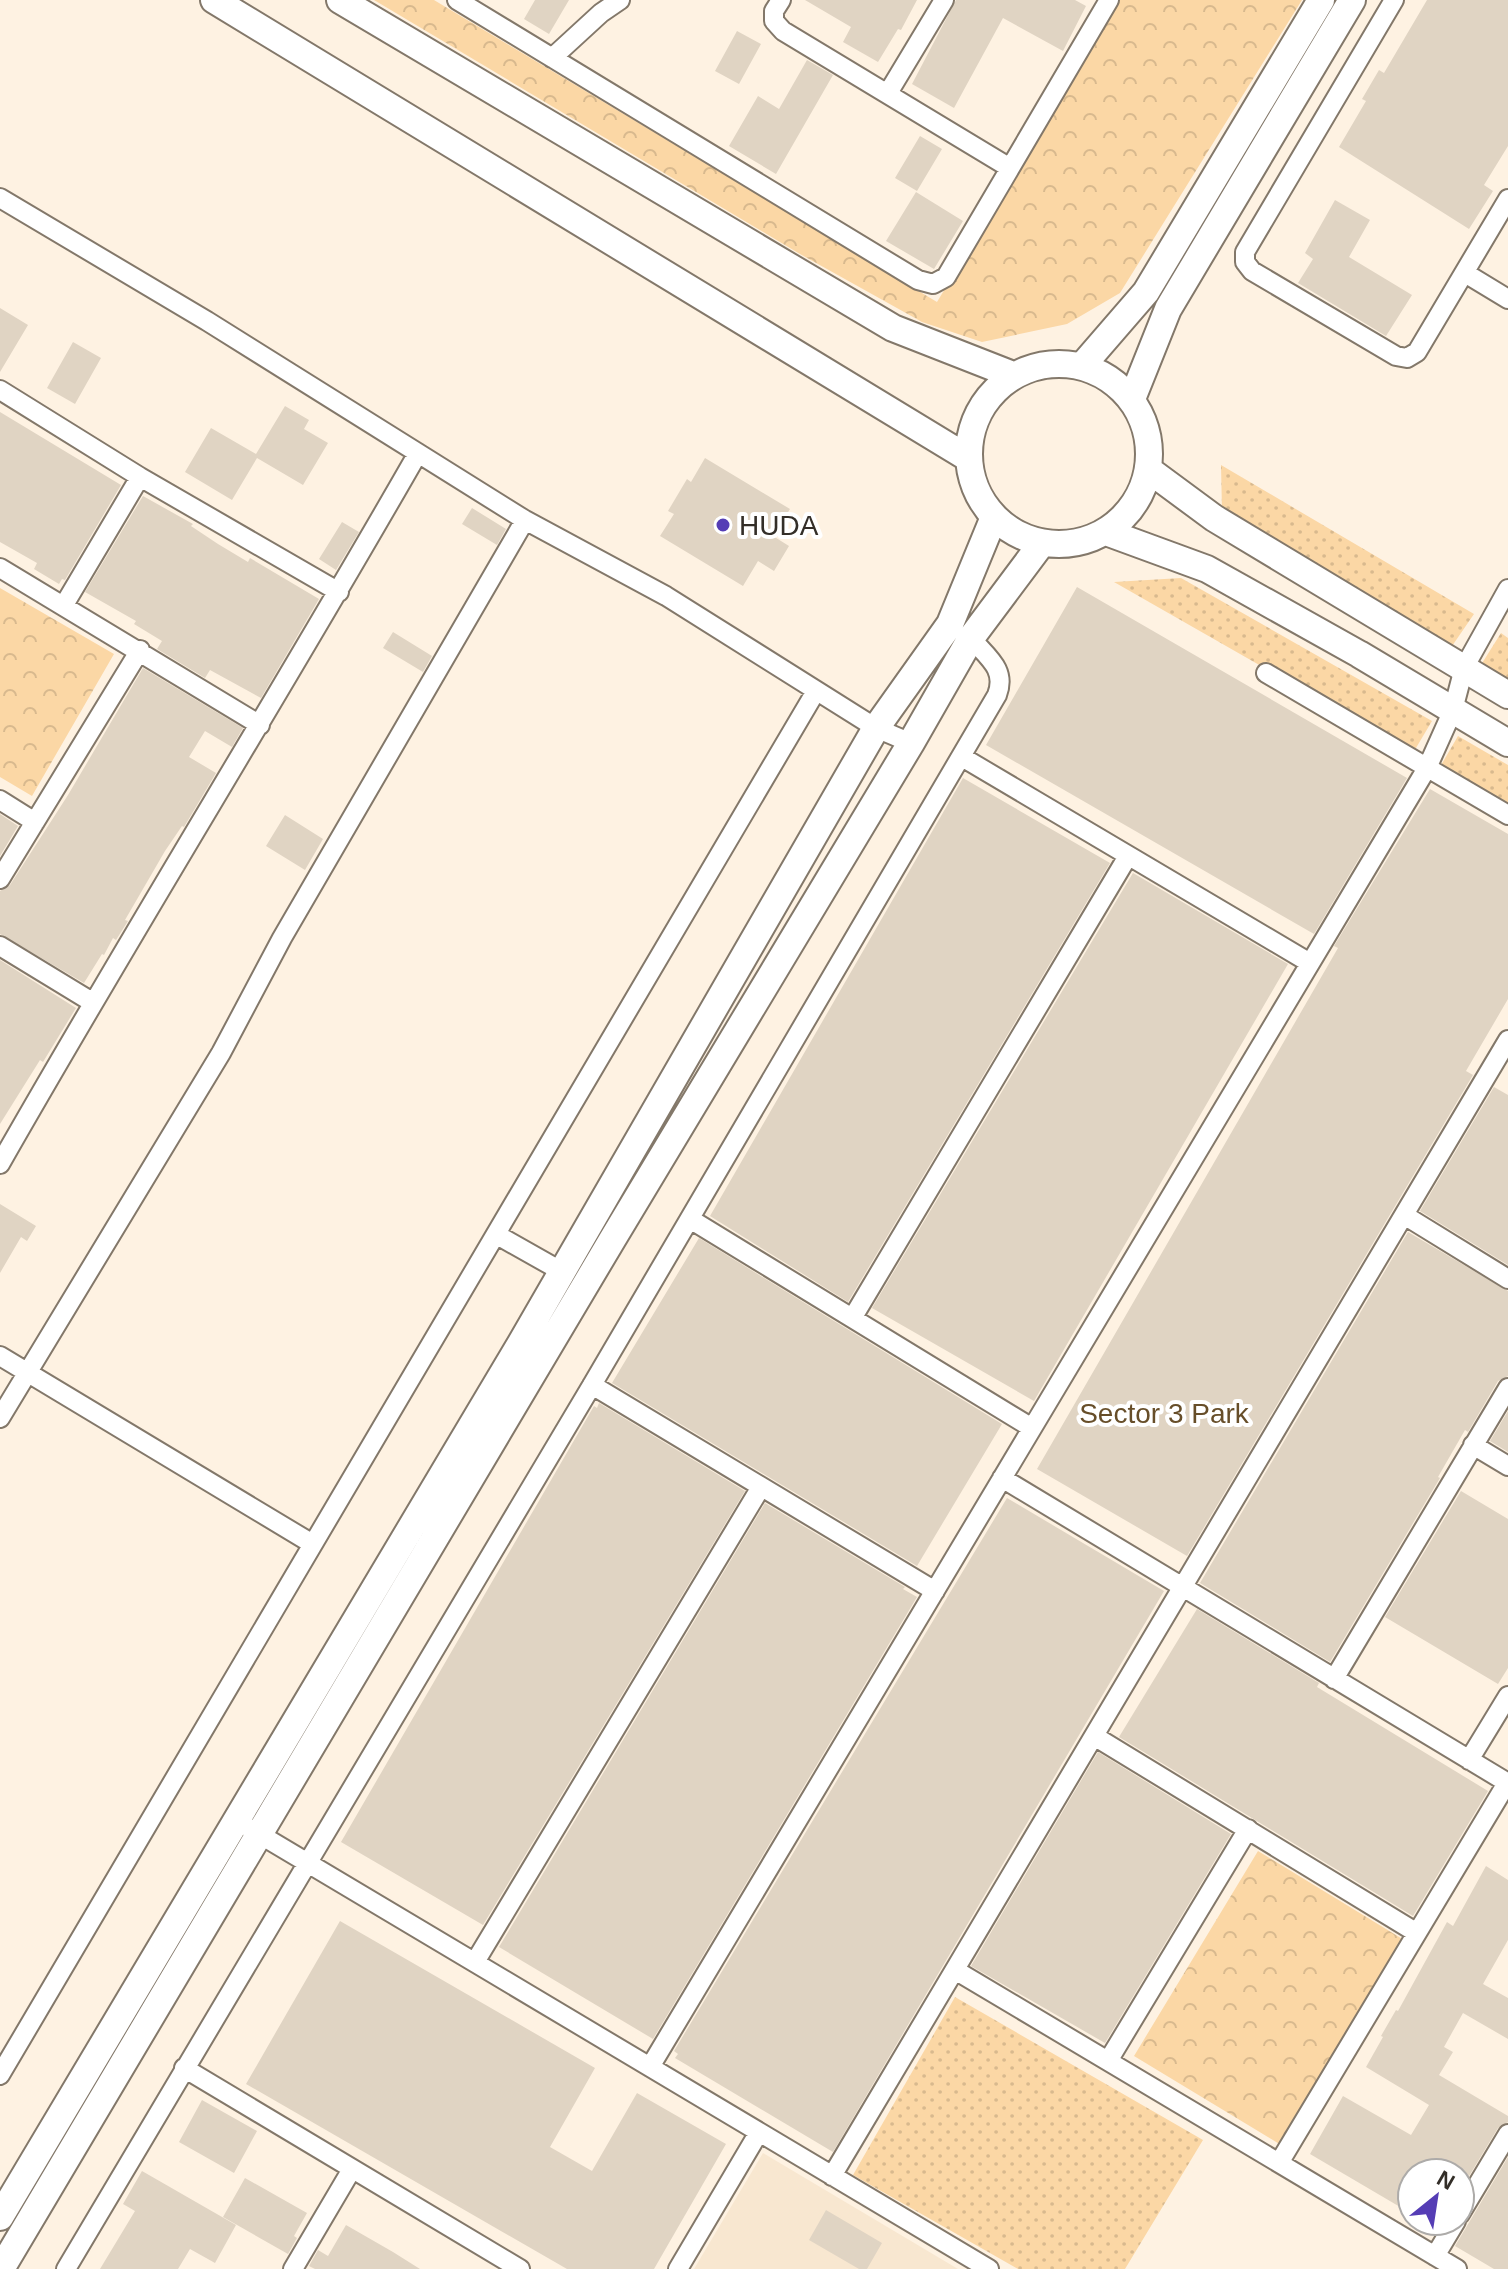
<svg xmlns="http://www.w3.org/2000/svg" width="1508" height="2269" font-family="Arial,sans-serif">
  <defs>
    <pattern id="grass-dots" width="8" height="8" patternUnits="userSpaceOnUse" patternTransform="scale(2)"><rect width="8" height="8" fill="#fbd7a5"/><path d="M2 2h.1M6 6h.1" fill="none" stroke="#d8b98e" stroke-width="1.8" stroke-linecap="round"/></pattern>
    <pattern id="park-crowns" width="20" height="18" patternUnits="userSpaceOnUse" patternTransform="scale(2)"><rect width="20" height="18" fill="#fbd7a5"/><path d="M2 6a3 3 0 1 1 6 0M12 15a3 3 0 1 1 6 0" fill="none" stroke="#d8b98e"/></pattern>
  </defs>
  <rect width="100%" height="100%" fill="#fef2e2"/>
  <path fill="#f8e7d0" d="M 763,2153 L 958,2269 L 694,2269 Z"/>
  <path fill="url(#grass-dots)" d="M 1221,465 L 1474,614 L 1450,649 L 1222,511 Z
    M 1181,578 L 1432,721 L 1413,753 L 1114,582 Z
    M 1501,633 L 1508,638 L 1508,685 L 1479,668 Z
    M 1458,736 L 1508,765 L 1508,806 L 1440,767 Z
    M 955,1997 L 1203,2140 L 1125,2269 L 1018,2269 L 853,2175 Z"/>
  <path fill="url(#park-crowns)" d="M 374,0 L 434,0 L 937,302 L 1119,0 L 1302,0 L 1120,293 L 1067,324 L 982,342 L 922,322 L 800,254 Z
    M 0,588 L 114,654 L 32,796 L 0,777 Z
    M 1258,1851 L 1404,1940 L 1281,2145 L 1134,2056 Z"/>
  <path fill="#e0d4c3" d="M 535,0 L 569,0 L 549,34 L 524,19 Z
    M 805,0 L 917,0 L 901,30 L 898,29 L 878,62 L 843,42 L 851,27 Z
    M 956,0 L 1075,0 L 1086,6 L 1063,51 L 1003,18 L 954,108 L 912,84 Z
    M 1427,0 L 1508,0 L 1508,146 L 1484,185 L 1493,191 L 1469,229 L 1339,147 L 1366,101 L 1362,99 L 1379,70 L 1384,73 Z
    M 737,31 L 761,44 L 739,84 L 715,71 Z
    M 807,60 L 833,75 L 776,174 L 729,146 L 758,96 L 779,109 Z
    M 920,136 L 942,149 L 917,191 L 895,178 Z
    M 916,192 L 963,221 L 934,269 L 886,241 Z
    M 1335,200 L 1370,220 L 1349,257 L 1412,295 L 1386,336 L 1298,283 L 1313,259 L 1305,253 Z
    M 0,308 L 28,325 L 0,372 Z
    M 73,342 L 101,358 L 75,404 L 47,388 Z
    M 285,406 L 309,420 L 304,429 L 328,443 L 303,485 L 257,458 L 232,500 L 185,472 L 211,428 L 256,454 Z
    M 0,412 L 121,485 L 65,580 L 62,579 L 59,584 L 34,569 L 37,563 L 0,542 Z
    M 705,458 L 790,509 L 773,536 L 789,546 L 774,571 L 758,561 L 743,586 L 660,536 L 674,514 L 668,511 L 687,479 L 691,482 Z
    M 143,496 L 193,524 L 191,526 L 218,544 L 248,562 L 250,558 L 319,599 L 261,698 L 210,670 L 205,678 L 157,649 L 162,641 L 134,624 L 136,621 L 85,592 Z
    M 472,508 L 506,529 L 497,545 L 462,524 Z
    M 342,522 L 359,532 L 336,570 L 319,559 Z
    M 1077,587 L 1407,778 L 1314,934 L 986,745 Z
    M 393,632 L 432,656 L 423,672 L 383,648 Z
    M 143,668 L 243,728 L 232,747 L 205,731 L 189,757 L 216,773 L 184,827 L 182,826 L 165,851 L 125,920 L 128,921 L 116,940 L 113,938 L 104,955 L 102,954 L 84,983 L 0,934 L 0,891 L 10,885 L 68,795 Z
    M 963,778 L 1110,863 L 848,1302 L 710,1216 Z
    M 1430,789 L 1508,834 L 1508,999 L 1466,1071 L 1473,1075 L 1187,1556 L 1037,1469 L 1338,948 L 1334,946 Z
    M 0,814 L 18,826 L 0,856 Z
    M 285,815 L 323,839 L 305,870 L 266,846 Z
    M 1133,873 L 1288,964 L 1034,1401 L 872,1308 Z
    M 0,960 L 76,1008 L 43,1062 L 40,1060 L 0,1124 Z
    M 1494,1087 L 1508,1095 L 1508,1265 L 1420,1211 Z
    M 0,1204 L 36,1226 L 27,1241 L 21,1237 L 0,1273 Z
    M 1408,1232 L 1508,1291 L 1508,1376 L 1498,1381 L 1468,1432 L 1465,1430 L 1438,1477 L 1440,1478 L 1330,1662 L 1200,1583 Z
    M 699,1238 L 1002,1424 L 917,1566 L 612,1383 Z
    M 599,1403 L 745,1491 L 483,1925 L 341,1842 L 594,1406 L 597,1408 Z
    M 1508,1411 L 1508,1452 L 1490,1441 Z
    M 1461,1491 L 1508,1519 L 1508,1668 L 1498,1684 L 1385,1617 Z
    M 1007,1498 L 1164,1591 L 833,2152 L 675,2058 L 678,2054 L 674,2051 Z
    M 765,1503 L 905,1587 L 903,1589 L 917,1597 L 653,2039 L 499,1947 Z
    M 1197,1609 L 1319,1683 L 1317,1687 L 1488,1791 L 1413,1916 L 1119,1737 Z
    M 1098,1752 L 1231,1834 L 1105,2043 L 971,1966 Z
    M 1486,1866 L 1508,1880 L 1508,1940 L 1483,1984 L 1508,1998 L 1508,2039 L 1463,2013 L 1444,2047 L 1453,2052 L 1439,2075 L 1508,2116 L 1508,2122 L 1498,2128 L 1460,2191 L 1460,2172 L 1412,2173 L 1412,2214 L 1310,2154 L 1343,2096 L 1411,2135 L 1429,2105 L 1366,2067 L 1383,2037 L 1381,2036 L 1396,2010 L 1398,2011 L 1447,1922 L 1453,1926 Z
    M 340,1921 L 595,2068 L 550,2147 L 592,2171 L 637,2093 L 726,2144 L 654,2269 L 567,2269 L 246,2084 Z
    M 202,2100 L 257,2131 L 234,2173 L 179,2142 Z
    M 1508,2157 L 1508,2269 L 1494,2269 L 1455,2246 Z
    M 142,2171 L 236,2225 L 215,2263 L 190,2249 L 178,2269 L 100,2269 L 135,2211 L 123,2204 Z
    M 245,2178 L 307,2213 L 294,2236 L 297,2238 L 288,2254 L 223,2217 Z
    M 826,2210 L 882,2243 L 867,2269 L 859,2269 L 809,2240 Z
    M 346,2225 L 393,2252 L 420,2269 L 315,2269 L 309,2266 L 318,2250 L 328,2256 Z"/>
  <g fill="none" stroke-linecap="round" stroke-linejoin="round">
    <defs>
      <path id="street" d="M 457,0 L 918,280 L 933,284 L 946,277 L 1109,0
        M 781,0 L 774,11 L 774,21 L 783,31 L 1010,168
        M 1394,0 L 1245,252 L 1245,262 L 1252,271 L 1396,356 L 1407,358 L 1417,352 L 1508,199
        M 552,58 L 601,13 L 620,0
        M 888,93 L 944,0
        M 0,198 L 207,321 L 525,520 L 666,596 L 876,728 L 911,743
        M 1465,273 L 1508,299
        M 0,390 L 140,477 L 339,592
        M 0,568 L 260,725
        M 64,605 L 140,477
        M 1266,673 L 1508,815
        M 962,757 L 1310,963
        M 0,800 L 35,822
        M 0,879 L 140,650
        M 0,946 L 92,1002
        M 0,1164 C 136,925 282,691 418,453
        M 1404,1215 L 1508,1279
        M 690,1219 L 1032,1428
        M 497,1235 L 561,1271
        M 853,1317 L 1128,856
        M 0,1356 L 311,1543
        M 592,1385 L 935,1591
        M 0,1418 L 221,1053 L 282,938 L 525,520
        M 1473,1445 L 1508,1466
        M 1002,1478 L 1508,1783
        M 1334,1679 L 1508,1388
        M 1094,1736 L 1417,1933
        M 1469,1760 L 1508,1696
        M 249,1828 L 989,2269
        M 475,1962 L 761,1487
        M 955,1970 L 1457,2269
        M 1108,2061 L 1248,1829
        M 650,2067 L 1427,768 L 1453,710 L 1464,668 L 1508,589
        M 184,2068 L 520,2269
        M 0,2075 L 816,691
        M 1279,2163 L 1507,1783
        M 832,2176 L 1508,1040
        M 1460,2214 L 1508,2134
        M 1435,2256 L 1456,2221
        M 66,2269 L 592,1385 L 997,695 C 1007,669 987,657 971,638
        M 293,2269 L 352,2169
        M 678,2269 L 759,2132"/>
      <path id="secondary" d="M 214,0 L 968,458
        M 340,0 L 893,328 L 1013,375
        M969 454a90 90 0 1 1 180 0a90 90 0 1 1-180 0Z
        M 1082,366 L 1146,292 L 1321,0
        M 1132,399 L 1168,309 L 1352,0
        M 1149,470 L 1214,518 L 1508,695
        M 1106,532 L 1207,569 L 1359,654 L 1508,743
        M 0,2217 L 521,1343 L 876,728 L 950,624 L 994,517
        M 1,2269 L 612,1240 L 911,743 L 971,638 L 1042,543"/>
    </defs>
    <use href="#street" stroke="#83786a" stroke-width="22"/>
    <use href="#secondary" stroke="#83786a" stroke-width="30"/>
    <use href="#street" stroke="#fff" stroke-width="18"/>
    <use href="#secondary" stroke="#fff" stroke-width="26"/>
  </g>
  <circle fill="#553db5" stroke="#fff" stroke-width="3" cx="723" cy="525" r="8"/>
  <g text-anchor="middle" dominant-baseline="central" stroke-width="8" stroke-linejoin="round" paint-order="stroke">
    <g font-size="28" fill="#332e28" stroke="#fff" text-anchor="start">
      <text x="739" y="525">HUDA</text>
    </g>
    <g font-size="28" fill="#674e29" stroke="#fff">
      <text x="1164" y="1413">Sector 3 Park</text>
    </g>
  </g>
  <g transform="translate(1436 2197) rotate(30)"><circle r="38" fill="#ffffff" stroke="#adaba9" stroke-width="2"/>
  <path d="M0-6L14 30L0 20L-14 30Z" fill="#553db5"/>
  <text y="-12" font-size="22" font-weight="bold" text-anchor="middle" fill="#332e28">N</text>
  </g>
</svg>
